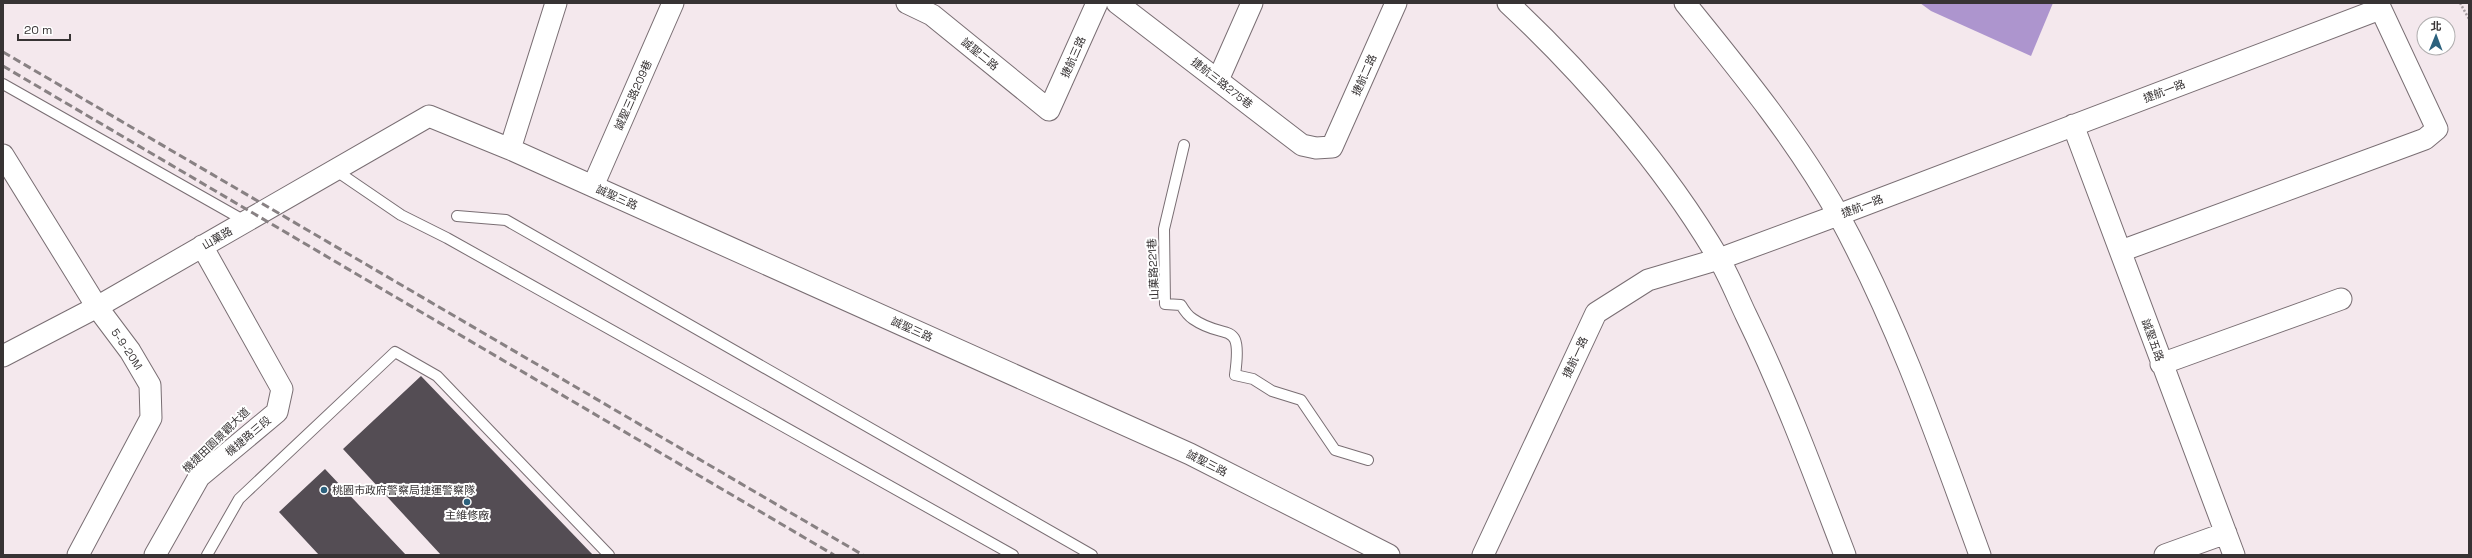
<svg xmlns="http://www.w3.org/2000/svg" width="2472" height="558" font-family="'Space Grotesk','Noto Sans TC',sans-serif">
  <rect width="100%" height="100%" fill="#f4e8ed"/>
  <path fill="#ad95ce" d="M 1920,3 L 2053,3 L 2031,56 L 1931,11 Z"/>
  <path fill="#544d54" d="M 421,376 L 593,555 L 441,555 L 343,449 Z
    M 325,469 L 406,555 L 319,555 L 279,512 Z"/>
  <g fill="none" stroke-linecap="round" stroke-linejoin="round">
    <defs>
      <path id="lane" d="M 3,84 L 245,221
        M 1184,145 L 1164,229 L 1165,304 L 1181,305 C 1184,310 1188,316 1193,319 C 1226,342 1243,317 1235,375 L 1253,379 L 1272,391 L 1301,400 L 1335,450 L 1368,460
        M 335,170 L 401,215 L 447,238 L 1013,555
        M 457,216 L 506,220 L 1092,555
        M 207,555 L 239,499 L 395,352 L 437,376 L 609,555"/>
      <path id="street" d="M 907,3 L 932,15 L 1049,110 L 1097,3
        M 1117,3 L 1302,145 L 1316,148 L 1332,147 L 1396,3
        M 1508,3 C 1586,76 1665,167 1719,259 C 1729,276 1737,296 1746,315 C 1784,393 1814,474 1845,555
        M 1685,3 C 1740,71 1796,139 1839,216 C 1898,324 1938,440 1980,555
        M 1218,80 L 1252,3
        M 2073,125 L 2234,555
        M 510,149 L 556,3
        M 3,155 L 97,307 L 130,351 L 150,385 L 151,418 L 78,555
        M 593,186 L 673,3
        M 2121,251 L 2425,139 L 2437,129 L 2378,3
        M 3,356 L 97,307 L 429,116 L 510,149 L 1190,454 L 1389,555
        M 2161,364 L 2341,299
        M 155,555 L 199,477 L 277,412 L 282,389 L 202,246
        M 1483,555 L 1596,313 L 1648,280 L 1719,259 L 1838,215 L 2380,9
        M 2165,555 L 2226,533"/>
    </defs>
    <use href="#lane" stroke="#796e73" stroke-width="12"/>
    <use href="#street" stroke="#796e73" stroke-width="23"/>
    <path stroke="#a59ca0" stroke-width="2.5" stroke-dasharray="2 2" stroke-linecap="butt" d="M 2460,3 L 2469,19"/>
    <use href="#lane" stroke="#fff" stroke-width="10"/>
    <use href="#street" stroke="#fff" stroke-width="21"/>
    <path stroke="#888183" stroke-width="3" stroke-dasharray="8 4" stroke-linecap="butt" d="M 3,52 L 863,555
      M 3,66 L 834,555"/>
  </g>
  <g fill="#2c617d" stroke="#fff" stroke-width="1.5">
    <circle cx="324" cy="490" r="4"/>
    <circle cx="467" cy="502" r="4"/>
  </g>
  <g text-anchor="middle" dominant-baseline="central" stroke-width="4" stroke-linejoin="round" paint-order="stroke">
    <g font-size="11" fill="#373334" stroke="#fff">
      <text transform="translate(980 54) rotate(39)">誠聖二路</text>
      <text transform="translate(1073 57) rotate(-66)">捷航三路</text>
      <text transform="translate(1364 75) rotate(-66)">捷航二路</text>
      <text transform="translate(1222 83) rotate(38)">捷航三路275巷</text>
      <text transform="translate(2164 91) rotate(-21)">捷航一路</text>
      <text transform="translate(633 95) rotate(-66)">誠聖三路209巷</text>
      <text transform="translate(617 197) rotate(24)">誠聖三路</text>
      <text transform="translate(1862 206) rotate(-21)">捷航一路</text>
      <text transform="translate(217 238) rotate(-30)">山菓路</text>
      <text transform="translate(1153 269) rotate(-93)">山菓路221巷</text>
      <text transform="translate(912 329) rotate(24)">誠聖三路</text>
      <text transform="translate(2153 340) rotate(70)">誠聖五路</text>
      <text transform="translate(127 349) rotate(56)">5-9-20M</text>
      <text transform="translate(1575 357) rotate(-65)">捷航一路</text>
      <text transform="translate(248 436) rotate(-40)">機捷路三段</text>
      <text transform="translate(216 440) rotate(-44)">機捷田園景觀大道</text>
      <text transform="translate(1207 463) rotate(27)">誠聖三路</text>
    </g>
    <g font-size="11" fill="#373334" stroke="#fff" text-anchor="start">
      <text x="332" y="490">桃園市政府警察局捷運警察隊</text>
      <text x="467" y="515" text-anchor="middle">主維修廠</text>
    </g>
  </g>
  <rect width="2472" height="558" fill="none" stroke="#373334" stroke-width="8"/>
  <g transform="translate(2436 36) rotate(1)"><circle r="19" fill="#ffffff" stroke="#afadae"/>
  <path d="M0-3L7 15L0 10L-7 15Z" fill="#2c617d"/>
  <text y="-6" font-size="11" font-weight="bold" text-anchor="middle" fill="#373334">北</text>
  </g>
  <path d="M18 34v6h52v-6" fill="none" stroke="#373334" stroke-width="2"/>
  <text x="24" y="34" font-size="12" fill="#373334" stroke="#ffffff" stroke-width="3" paint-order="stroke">20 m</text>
</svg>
